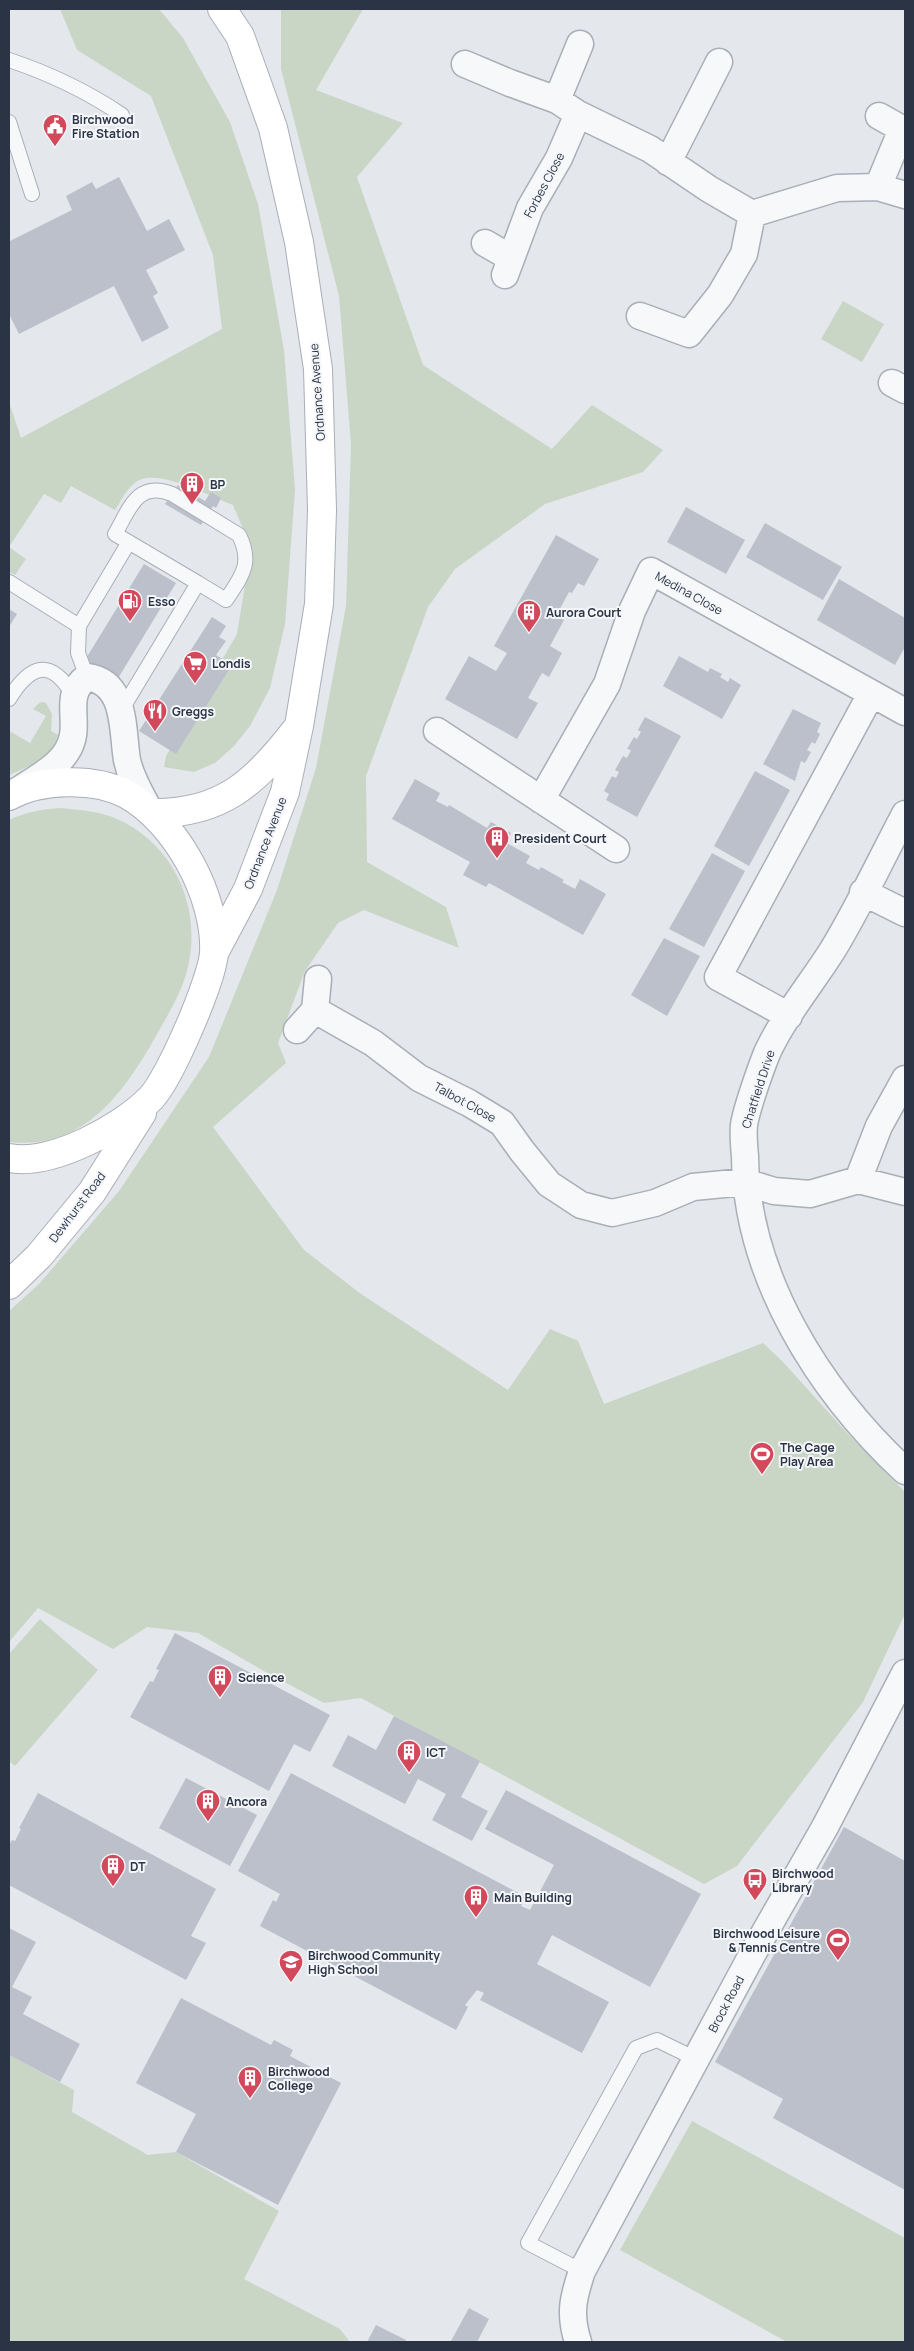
<svg xmlns="http://www.w3.org/2000/svg" width="914" height="2351" font-family="Manrope,sans-serif">
  <rect width="100%" height="100%" fill="#e4e7ec"/>
  <path fill="#c9d6c5" d="M 60,9 L 159,9 L 183,38 L 230,122 L 258,204 L 284,350 L 295,490 L 285,624 L 270,688 L 250,726 L 234,746 L 215,763 L 194,772 L 164,767 L 166,756 L 237,634 L 251,548 L 233,505 C 210,496 165,472 142,479 C 129,483 122,500 115,510 L 71,486 L 61,503 L 44,494 L 9,547 L 26,559 L 15,575 L 9,572 L 9,402 L 21,438 L 222,329 L 213,255 L 151,96 L 77,50 Z
    M 281,9 L 363,9 L 316,90 L 403,123 L 357,177 L 423,365 L 552,449 L 592,405 L 663,450 L 643,472 L 545,504 L 455,569 L 428,607 L 366,776 L 367,862 L 446,907 L 459,948 L 364,910 L 338,923 L 305,971 L 278,1043 L 286,1063 L 213,1127 L 304,1250 L 361,1294 L 508,1390 L 550,1329 L 578,1341 L 604,1404 L 763,1343 L 783,1362 L 848,1434 L 905,1492 L 905,1614 L 863,1702 L 737,1866 L 704,1884 L 361,1698 L 324,1703 L 269,1674 L 198,1633 L 147,1627 L 113,1649 L 38,1608 L 9,1642 L 9,1311 L 39,1284 L 119,1191 L 209,1057 L 277,890 L 316,768 L 346,606 L 351,444 L 339,296 L 281,69 Z
    M 843,301 L 884,324 L 862,362 L 821,339 Z
    M 42,702 L 46,703 L 52,714 L 51,731 L 58,735 C 51,758 30,766 9,775 L 9,733 L 11,732 L 30,743 L 46,716 L 33,709 L 39,703 Z
    M 61,808 C 80,810 99,811 117,819 C 176,845 203,911 187,971 C 181,994 167,1016 156,1036 C 123,1094 84,1150 9,1142 L 9,820 C 26,812 42,809 61,808 Z
    M 40,1619 L 98,1670 L 15,1766 L 9,1761 L 9,1654 Z
    M 9,2055 L 74,2090 L 72,2112 L 148,2155 L 176,2152 L 279,2211 L 244,2279 L 340,2329 L 350,2342 L 9,2342 Z
    M 692,2121 L 905,2238 L 905,2342 L 787,2342 L 620,2250 Z"/>
  <path fill="#bbc0ca" d="M 119,177 L 147,231 L 169,219 L 185,250 L 146,270 L 158,293 L 153,296 L 169,328 L 142,342 L 114,286 L 19,334 L 9,314 L 10,241 L 72,210 L 66,196 L 92,182 L 96,189 Z
    M 178,485 L 205,501 L 211,492 L 221,498 L 216,508 L 213,506 L 201,525 L 165,504 Z
    M 686,507 L 745,540 L 726,574 L 667,542 Z
    M 765,523 L 842,567 L 823,600 L 746,557 Z
    M 556,535 L 599,559 L 584,586 L 578,583 L 572,593 L 569,592 L 556,616 L 564,620 L 550,646 L 562,653 L 549,677 L 542,673 L 528,698 L 538,703 L 517,739 L 445,699 L 469,656 L 496,671 L 507,653 L 494,646 Z
    M 144,564 L 176,583 L 117,680 L 85,660 Z
    M 839,579 L 905,618 L 905,647 L 895,665 L 817,620 Z
    M 9,609 L 17,614 L 9,627 Z
    M 212,617 L 226,626 L 219,637 L 226,641 L 216,655 L 232,665 L 176,754 L 139,731 Z
    M 679,656 L 708,672 L 710,668 L 722,674 L 720,677 L 728,682 L 730,678 L 741,685 L 722,719 L 663,686 Z
    M 793,709 L 821,723 L 817,732 L 820,734 L 815,744 L 812,742 L 807,750 L 811,752 L 805,763 L 801,761 L 795,781 L 763,764 Z
    M 645,717 L 681,736 L 637,817 L 606,800 L 609,794 L 604,791 L 612,776 L 616,778 L 619,772 L 615,770 L 623,756 L 627,758 L 631,750 L 627,749 L 634,737 L 637,739 L 641,732 L 638,730 Z
    M 755,771 L 790,790 L 749,866 L 714,846 Z
    M 415,779 L 440,793 L 436,801 L 448,807 L 449,805 L 487,828 L 491,822 L 511,833 L 505,842 L 530,856 L 526,863 L 539,870 L 541,867 L 564,880 L 562,882 L 575,889 L 580,879 L 606,894 L 583,935 L 489,883 L 486,887 L 463,875 L 470,862 L 392,819 Z
    M 712,853 L 745,871 L 704,947 L 669,929 Z
    M 664,938 L 700,956 L 667,1016 L 631,995 Z
    M 175,1633 L 330,1715 L 310,1752 L 294,1744 L 269,1791 L 130,1717 L 150,1681 L 153,1682 L 159,1670 L 156,1669 Z
    M 394,1716 L 480,1761 L 461,1797 L 488,1811 L 472,1841 L 432,1820 L 446,1794 L 418,1779 L 405,1804 L 332,1766 L 348,1735 L 376,1750 Z
    M 291,1773 L 526,1897 L 521,1906 L 530,1910 L 554,1865 L 485,1829 L 506,1790 L 701,1894 L 650,1987 L 552,1935 L 537,1964 L 609,2002 L 582,2053 L 480,2000 L 484,1993 L 477,1990 L 465,2005 L 468,2007 L 456,2030 L 260,1926 L 273,1900 L 276,1902 L 280,1894 L 238,1871 Z
    M 186,1778 L 257,1815 L 230,1866 L 159,1828 Z
    M 38,1793 L 216,1889 L 191,1936 L 206,1943 L 186,1980 L 9,1885 L 9,1845 L 12,1840 L 15,1841 L 21,1829 L 19,1828 Z
    M 844,1827 L 905,1861 L 905,2190 L 773,2118 L 783,2099 L 715,2062 Z
    M 9,1928 L 36,1942 L 12,1987 L 32,1997 L 23,2014 L 80,2044 L 60,2082 L 9,2055 Z
    M 181,1998 L 271,2045 L 274,2040 L 293,2050 L 290,2056 L 341,2083 L 278,2205 L 176,2152 L 196,2114 L 136,2083 Z
    M 469,2308 L 489,2319 L 477,2342 L 454,2342 L 451,2341 Z
    M 376,2325 L 406,2340 L 405,2342 L 367,2342 Z"/>
  <g fill="none" stroke-linecap="round" stroke-linejoin="round">
    <defs>
      <path id="lane" d="M 9,60 C 51,74 85,90 122,115
        M 9,122 L 32,194
        M 9,582 L 79,626
        M 87,677 L 78,653 L 79,626 L 129,542
        M 9,699 C 30,665 50,657 73,695
        M 121,711 L 198,583 L 115,534 C 129,510 137,480 172,494 L 239,535 C 253,563 242,576 226,600 L 198,583
        M 582,2271 L 528,2243 L 636,2048 L 657,2040 L 696,2059"/>
      <path id="street" d="M 465,64 L 510,83 L 557,100 L 578,114 L 650,149 L 709,189 L 752,214 L 837,188 L 878,187 L 905,195
        M 557,100 L 580,44
        M 668,162 L 719,62
        M 878,187 L 902,129 L 879,116
        M 485,243 L 511,258
        M 505,275 L 530,208 L 559,158 L 578,114
        M 640,316 L 689,334 L 720,295 L 744,254 L 752,214
        M 892,383 L 905,390
        M 437,731 L 616,849
        M 19,790 C 35,779 57,768 67,751 C 84,725 60,697 87,677 C 127,682 122,731 127,760 C 131,779 141,794 149,810
        M 541,800 L 607,684 L 632,611 L 651,571 L 905,712
        M 905,814 C 881,859 859,907 832,951 C 811,984 783,1018 767,1053 C 761,1068 746,1110 744,1125 C 743,1135 744,1146 745,1156 C 746,1276 819,1391 905,1471
        M 863,892 L 905,913
        M 315,1010 L 373,1043 L 419,1078 L 469,1103 L 502,1123 L 522,1151 L 549,1184 L 581,1205 L 612,1213 L 655,1203 L 693,1187 L 745,1182 L 774,1191 L 810,1194 L 858,1180 L 905,1192
        M 789,1016 L 718,977 L 871,694
        M 297,1030 L 315,1010 L 318,979
        M 858,1180 L 879,1126 L 905,1079
        M 578,2342 C 569,2314 573,2298 582,2271 L 753,1953 L 825,1827 L 905,1673"/>
      <path id="secondary" d="M 9,796 C 40,779 94,777 126,794 C 176,821 217,897 214,953 C 212,980 170,1078 151,1098 C 122,1128 52,1166 9,1158
        M 153,813 C 221,814 255,783 295,731
        M 214,953 L 248,889 L 285,792 L 299,726 L 319,604 L 322,510 L 318,369 L 299,242 L 273,128 L 240,36 L 222,9
        M 9,1285 L 39,1256 L 92,1192 L 142,1113"/>
    </defs>
    <use href="#lane" stroke="#a9aeb7" stroke-width="16"/>
    <use href="#street" stroke="#a9aeb7" stroke-width="29"/>
    <use href="#secondary" stroke="#a9aeb7" stroke-width="30"/>
    <use href="#lane" stroke="#f7f8fa" stroke-width="14"/>
    <use href="#street" stroke="#f7f8fa" stroke-width="26"/>
    <use href="#secondary" stroke="#fff" stroke-width="28"/>
  </g>
  <defs>
    <symbol id="civic-pin" viewBox="-11 -11 22 30"><path d="M0 17L-7.5 6A9.5 9.5 0 1 1 7.5 6Z" fill="#d1495b" stroke="#f4f6f9"/><path d="M-.6-6.5H3V-4.5H.6V-3L4-1V1h2V6H-6V1h2V-1L-.6-3ZM-1.2 2.5V6h2.4V2.5Z" fill="#fff"/></symbol>
    <symbol id="building-pin" viewBox="-11 -11 22 30"><path d="M0 17L-7.5 6A9.5 9.5 0 1 1 7.5 6Z" fill="#d1495b" stroke="#f4f6f9"/><path d="M-4-6H4V6H1V3H-1V6H-4ZM-2.5-4.3h1.7v1.8h-1.7ZM.8-4.3h1.7v1.8H.8ZM-2.5-1h1.7V.8h-1.7ZM.8-1h1.7V.8H.8Z" fill="#fff"/></symbol>
    <symbol id="fuel-pin" viewBox="-11 -11 22 30"><path d="M0 17L-7.5 6A9.5 9.5 0 1 1 7.5 6Z" fill="#d1495b" stroke="#f4f6f9"/><path d="M-5.5-6h7V0h2V4h1.3V-2.5L3-4.5l.8-.8L6-3V5H2.5V1h-1V6h-7ZM-4.2-4.7v3.2H.2V-4.7Z" fill="#fff"/></symbol>
    <symbol id="supermarket-pin" viewBox="-11 -11 22 30"><path d="M0 17L-7.5 6A9.5 9.5 0 1 1 7.5 6Z" fill="#d1495b" stroke="#f4f6f9"/><path d="M-6-5.5h2.5l.6 2H6L4.5 2H-2.5L-4.4-4H-6ZM-1.5 3.2a1.3 1.3 0 1 0 .1 0ZM3 3.2a1.3 1.3 0 1 0 .1 0Z" fill="#fff"/></symbol>
    <symbol id="restaurant-pin" viewBox="-11 -11 22 30"><path d="M0 17L-7.5 6A9.5 9.5 0 1 1 7.5 6Z" fill="#d1495b" stroke="#f4f6f9"/><path d="M-5-6h1v4h1v-4h1v4h1v-4h1v5L-1.5 .5V6h-2V.5L-5-1ZM5-6V6H3V1.5H1.5Q1.5-4 5-6Z" fill="#fff"/></symbol>
    <symbol id="stadium-pin" viewBox="-11 -11 22 30"><path d="M0 17L-7.5 6A9.5 9.5 0 1 1 7.5 6Z" fill="#d1495b" stroke="#f4f6f9"/><path d="M0-5a6.5 5 0 1 0 0 10a6.5 5 0 1 0 0-10ZM-3.5-1.8h7v3.6h-7Z" fill="#fff"/></symbol>
    <symbol id="bus-pin" viewBox="-11 -11 22 30"><path d="M0 17L-7.5 6A9.5 9.5 0 1 1 7.5 6Z" fill="#d1495b" stroke="#f4f6f9"/><path d="M-5-6H5V4H4V6H2V4H-2V6H-4V4H-5ZM-3.5-4V0h7V-4ZM-3.5 1.2v1.5H-2V1.2ZM2 1.2v1.5H3.5V1.2Z" fill="#fff"/></symbol>
    <symbol id="school-pin" viewBox="-11 -11 22 30"><path d="M0 17L-7.5 6A9.5 9.5 0 1 1 7.5 6Z" fill="#d1495b" stroke="#f4f6f9"/><path d="M0-5L7-2L0 1L-7-2ZM-4 1L0 2.5L4 1V4Q0 6-4 4Z" fill="#fff"/></symbol>
  </defs>
  <g fill-rule="evenodd">
    <use href="#civic-pin" x="41" y="112" width="28" height="38"/>
    <use href="#building-pin" x="178" y="470" width="28" height="38"/>
    <use href="#fuel-pin" x="116" y="587" width="28" height="38"/>
    <use href="#building-pin" x="515" y="598" width="28" height="38"/>
    <use href="#supermarket-pin" x="181" y="649" width="28" height="38"/>
    <use href="#restaurant-pin" x="141" y="697" width="28" height="38"/>
    <use href="#building-pin" x="483" y="824" width="28" height="38"/>
    <use href="#stadium-pin" x="748" y="1440" width="28" height="38"/>
    <use href="#building-pin" x="206" y="1663" width="28" height="38"/>
    <use href="#building-pin" x="395" y="1738" width="28" height="38"/>
    <use href="#building-pin" x="194" y="1787" width="28" height="38"/>
    <use href="#building-pin" x="99" y="1852" width="28" height="38"/>
    <use href="#bus-pin" x="741" y="1866" width="28" height="38"/>
    <use href="#building-pin" x="462" y="1883" width="28" height="38"/>
    <use href="#stadium-pin" x="824" y="1926" width="28" height="38"/>
    <use href="#school-pin" x="277" y="1948" width="28" height="38"/>
    <use href="#building-pin" x="236" y="2064" width="28" height="38"/>
  </g>
  <g text-anchor="middle" dominant-baseline="central" stroke-width="4" stroke-linejoin="round" paint-order="stroke">
    <g font-size="12" font-weight="bold" fill="#2b3445" stroke="#f4f6f9" text-anchor="start">
      <text x="72" y="119">Birchwood<tspan x="72" dy="14">Fire Station</tspan></text>
      <text x="210" y="484">BP</text>
      <text x="148" y="601">Esso</text>
      <text x="546" y="612">Aurora Court</text>
      <text x="212" y="663">Londis</text>
      <text x="172" y="711">Greggs</text>
      <text x="514" y="838">President Court</text>
      <text x="780" y="1447">The Cage<tspan x="780" dy="14">Play Area</tspan></text>
      <text x="238" y="1677">Science</text>
      <text x="426" y="1752">ICT</text>
      <text x="226" y="1801">Ancora</text>
      <text x="130" y="1866">DT</text>
      <text x="772" y="1873">Birchwood<tspan x="772" dy="14">Library</tspan></text>
      <text x="494" y="1897">Main Building</text>
      <text x="820" y="1933" text-anchor="end">Birchwood Leisure<tspan x="820" dy="14">&amp; Tennis Centre</tspan></text>
      <text x="308" y="1955">Birchwood Community<tspan x="308" dy="14">High School</tspan></text>
      <text x="268" y="2071">Birchwood<tspan x="268" dy="14">College</tspan></text>
    </g>
    <g font-size="12" fill="#2b3445" stroke="#f4f6f9">
      <text transform="translate(544 185) rotate(-62)">Forbes Close</text>
      <text transform="translate(317 392) rotate(-94)">Ordnance Avenue</text>
      <text transform="translate(689 593) rotate(29)">Medina Close</text>
      <text transform="translate(265 843) rotate(-69)">Ordnance Avenue</text>
      <text transform="translate(758 1089) rotate(-72)">Chatfield Drive</text>
      <text transform="translate(465 1102) rotate(29)">Talbot Close</text>
      <text transform="translate(77 1207) rotate(-53)">Dewhurst Road</text>
      <text transform="translate(726 2004) rotate(-62)">Brock Road</text>
    </g>
  </g>
  <rect width="914" height="2351" fill="none" stroke="#2b3445" stroke-width="20"/>
</svg>
